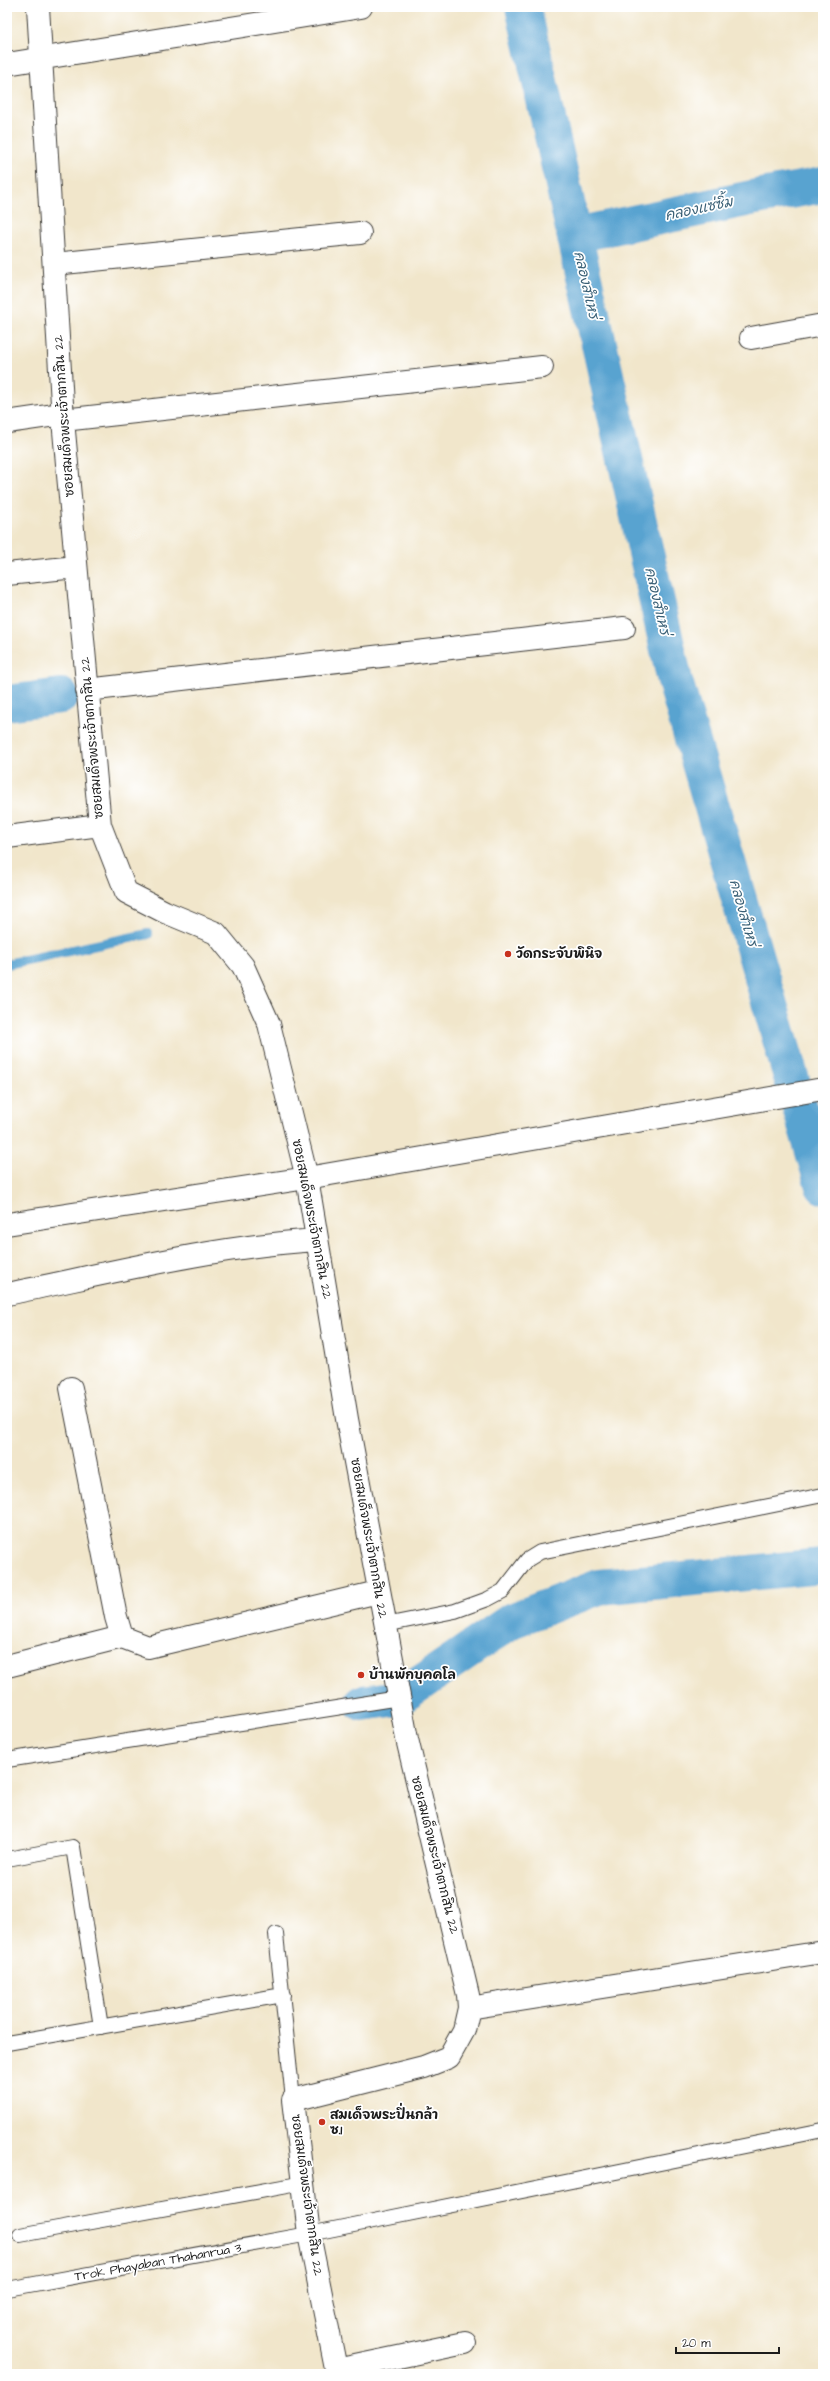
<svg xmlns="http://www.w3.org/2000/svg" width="830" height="2381" font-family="'Architects Daughter','Playpen Sans Thai',sans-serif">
  <rect width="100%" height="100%" fill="#fff"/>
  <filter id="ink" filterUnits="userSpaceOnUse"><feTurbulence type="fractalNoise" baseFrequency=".025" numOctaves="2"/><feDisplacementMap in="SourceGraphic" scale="8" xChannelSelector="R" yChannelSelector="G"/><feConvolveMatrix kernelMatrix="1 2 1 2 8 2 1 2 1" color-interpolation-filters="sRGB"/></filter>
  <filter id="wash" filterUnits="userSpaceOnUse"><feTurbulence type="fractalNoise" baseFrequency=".012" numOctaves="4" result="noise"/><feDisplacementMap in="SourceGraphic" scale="16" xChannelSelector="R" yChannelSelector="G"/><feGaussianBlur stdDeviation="0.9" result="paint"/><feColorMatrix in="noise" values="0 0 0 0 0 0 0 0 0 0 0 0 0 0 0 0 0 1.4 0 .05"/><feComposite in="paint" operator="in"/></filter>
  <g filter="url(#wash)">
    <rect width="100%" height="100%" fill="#f1e6cb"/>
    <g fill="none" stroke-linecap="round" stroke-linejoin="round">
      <path stroke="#59a3d0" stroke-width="10" d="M 7,964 L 148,934"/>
      <path stroke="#59a3d0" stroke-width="36" d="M 523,7 L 675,681 L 823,1186
        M 575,235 L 756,197 L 823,185
        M 7,703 L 61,696
        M 362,1703 L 399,1698 L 511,1621 L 599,1587 L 823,1566"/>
    </g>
  </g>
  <g filter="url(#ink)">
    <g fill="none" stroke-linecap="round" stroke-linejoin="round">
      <defs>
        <path id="service" d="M 385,1625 L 455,1611 L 488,1599 L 503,1591 L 527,1560 L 540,1552 L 823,1495
          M 7,1760 L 399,1698
          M 7,1859 L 73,1847 L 101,2027
          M 276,1934 L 293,2100
          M 7,2043 L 283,1995
          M 20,2235 L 304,2183
          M 7,2289 L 309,2234 L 823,2130"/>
        <path id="minor" d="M 38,7 L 63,420 L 100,825 L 126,892 L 165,912 L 216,933 L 243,966 L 269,1024 L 307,1178 L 347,1419 L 407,1739 L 468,1995 L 469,2008 L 464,2030 L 449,2057 L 424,2067 L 293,2100 L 309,2234 L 337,2374
          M 7,64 L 361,7
          M 54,264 L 360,233
          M 751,338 L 823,325
          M 63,420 L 542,367
          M 7,422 L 62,414
          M 7,574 L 76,567
          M 87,690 L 624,628
          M 7,837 L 100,825
          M 7,1224 L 307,1178 L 823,1089
          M 7,1294 C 110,1273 211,1247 317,1240
          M 71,1388 L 116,1617 L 122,1637 L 148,1647 L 378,1592
          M 7,1666 L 122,1637
          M 469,2008 L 823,1952
          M 336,2370 L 465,2343"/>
      </defs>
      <use href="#service" stroke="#3c3a36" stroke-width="16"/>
      <use href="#minor" stroke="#3c3a36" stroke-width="24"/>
      <use href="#service" stroke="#fff" stroke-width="14"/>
      <use href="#minor" stroke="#fff" stroke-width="22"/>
    </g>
  </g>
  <g fill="#c8321e" stroke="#fff" stroke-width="1.5">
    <circle cx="508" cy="954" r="4"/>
    <circle cx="361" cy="1675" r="4"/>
    <circle cx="322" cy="2122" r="4"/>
  </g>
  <g text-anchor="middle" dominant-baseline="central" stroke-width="3.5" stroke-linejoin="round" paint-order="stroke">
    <g font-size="13" fill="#1c1c1c" stroke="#fff">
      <text transform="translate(64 416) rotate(-94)">ซอยสมเด็จพระเจ้าตากสิน 22</text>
      <text transform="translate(92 738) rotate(-95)">ซอยสมเด็จพระเจ้าตากสิน 22</text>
      <text transform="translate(312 1219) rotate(79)">ซอยสมเด็จพระเจ้าตากสิน 22</text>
      <text transform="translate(369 1538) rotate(80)">ซอยสมเด็จพระเจ้าตากสิน 22</text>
      <text transform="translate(435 1855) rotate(76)">ซอยสมเด็จพระเจ้าตากสิน 22</text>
      <text transform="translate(307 2195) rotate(82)">ซอยสมเด็จพระเจ้าตากสิน 22</text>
      <text transform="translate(158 2262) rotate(-10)">Trok Phayaban Thahanrua 3</text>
    </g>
    <g font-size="13" font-weight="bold" fill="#1c1c1c" stroke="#fff" text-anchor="start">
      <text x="516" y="954">วัดกระจับพินิจ</text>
      <text x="369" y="1675">บ้านพักบุคคโล</text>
      <text x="330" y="2115">สมเด็จพระปิ่นกล้า<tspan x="330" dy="15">ซ.1</tspan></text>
    </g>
    <g font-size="14" font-style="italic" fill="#3a6076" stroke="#fff">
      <text transform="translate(699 209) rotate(-12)">คลองแซ่ซิ้ม</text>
      <text transform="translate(586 285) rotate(77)">คลองสำเหร่</text>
      <text transform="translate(657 601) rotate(77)">คลองสำเหร่</text>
      <text transform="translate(743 913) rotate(74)">คลองสำเหร่</text>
    </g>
  </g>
  <rect width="830" height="2381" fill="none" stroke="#fff" stroke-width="24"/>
  <path d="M676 2347v6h103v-6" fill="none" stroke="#1c1c1c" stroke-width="2"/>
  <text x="682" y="2347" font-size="12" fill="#1c1c1c" stroke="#ffffff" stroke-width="3" paint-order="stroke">20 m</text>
</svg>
